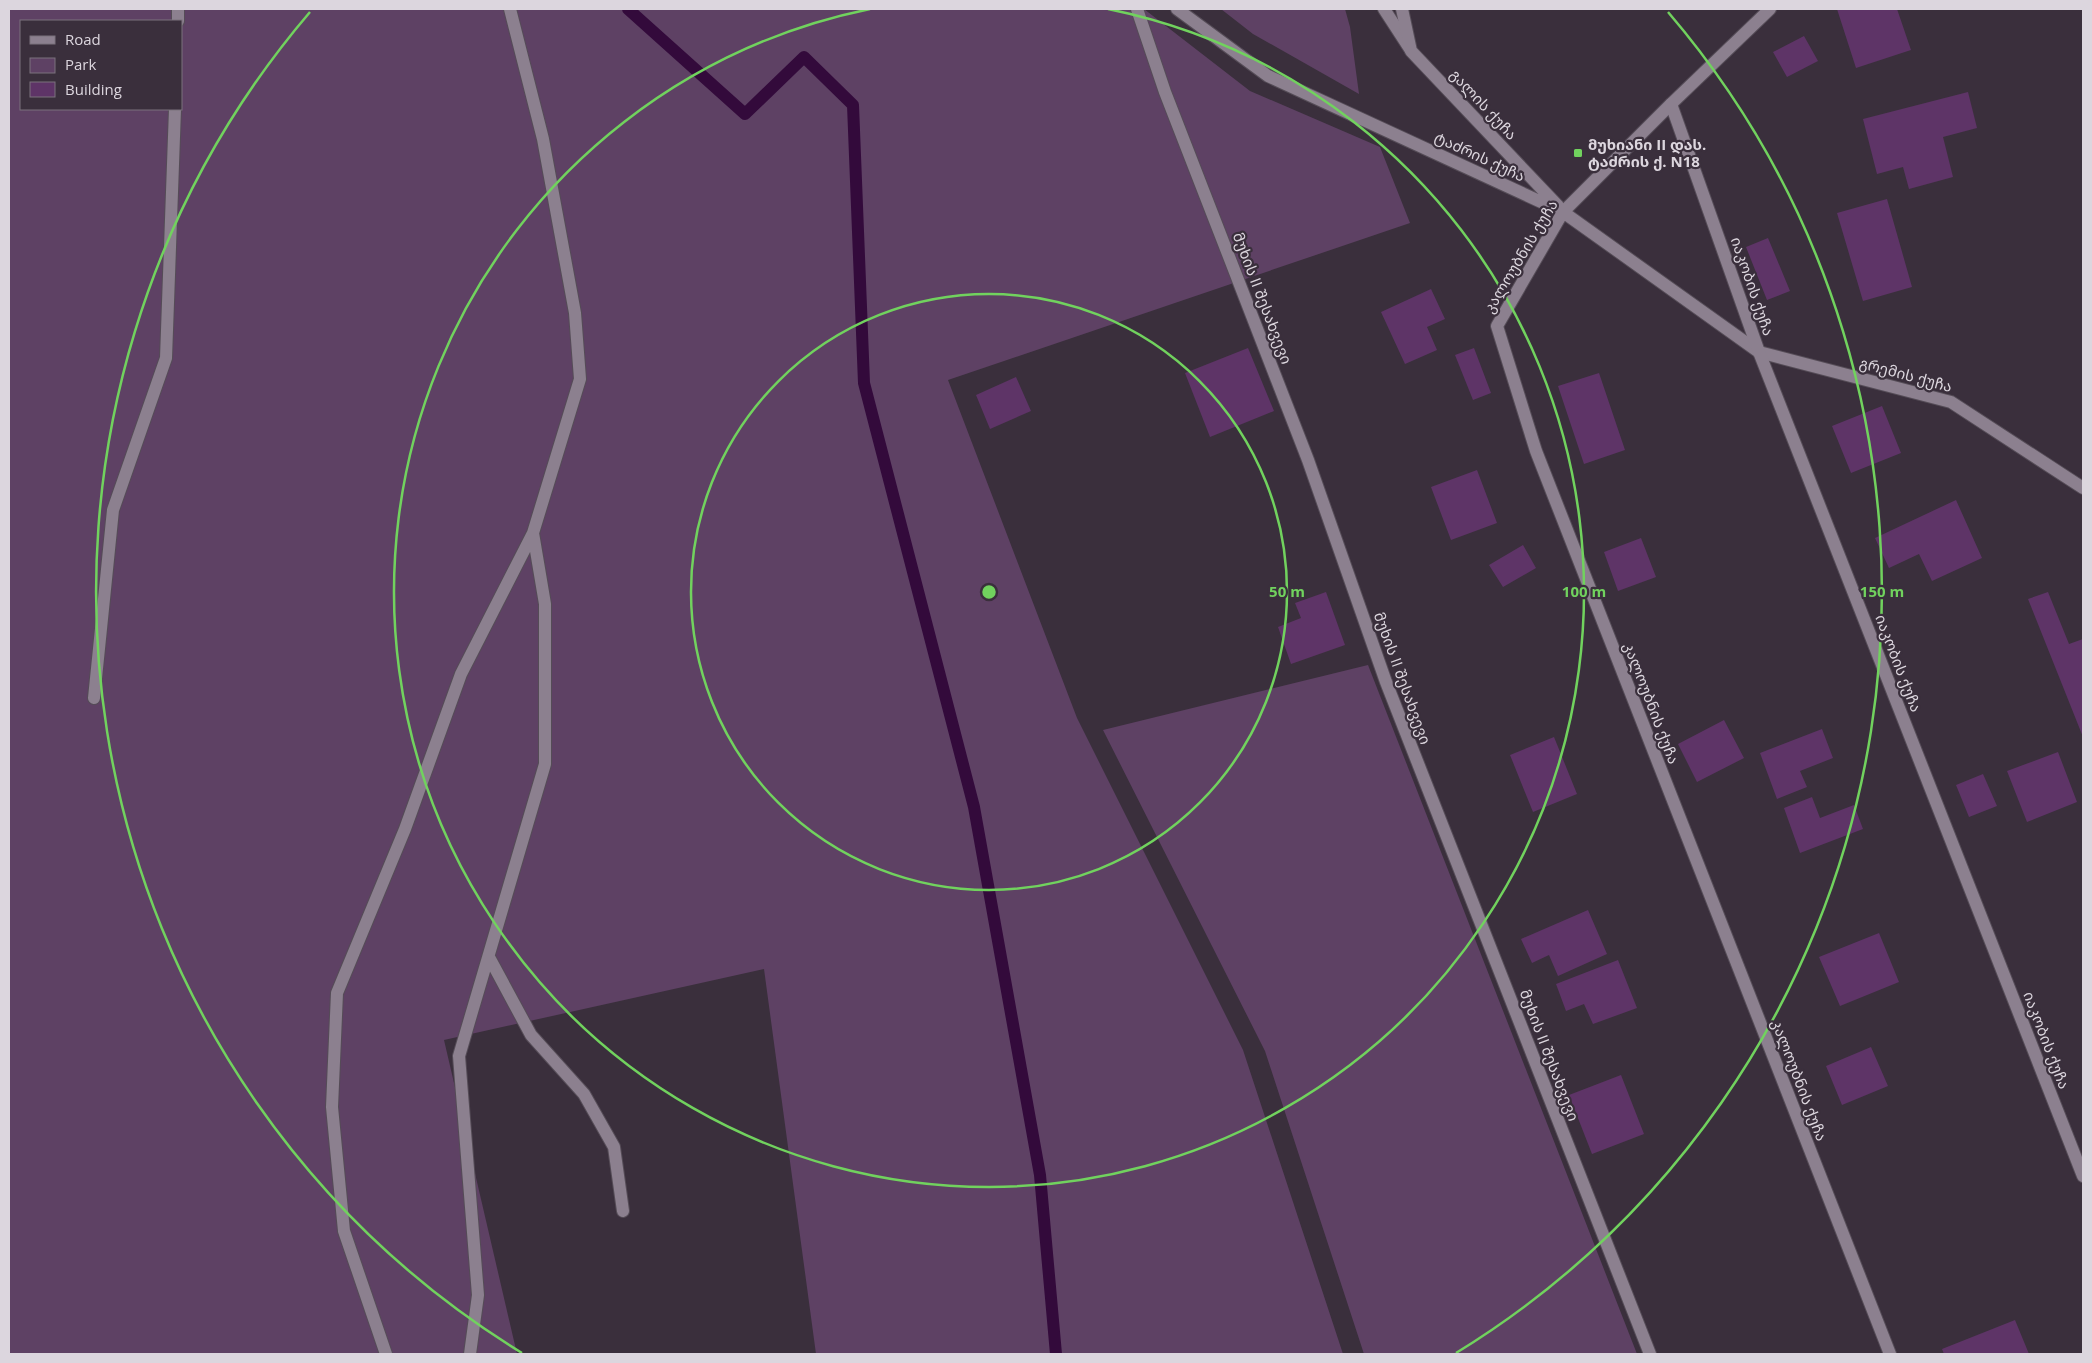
<svg xmlns="http://www.w3.org/2000/svg" width="2092" height="1363" font-family="'Open Sans','Noto Sans Georgian',sans-serif">
  <rect width="100%" height="100%" fill="#3a2f3c"/>
  <path fill="#5e4164" fill-rule="evenodd" d="M 9,9 L 1144,9 L 1250,91 L 1380,147 L 1410,223 L 948,380 L 1077,718 L 1243,1050 L 1343,1354 L 816,1354 L 764,969 L 444,1040 L 517,1354 L 9,1354 ZM 21,21 L 181,21 L 181,109 L 21,109 Z
    M 1221,9 L 1345,9 L 1350,27 L 1359,94 L 1253,34 Z
    M 1368,665 L 1637,1354 L 1364,1354 L 1265,1051 L 1103,730 Z"/>
  <g fill="none" stroke-linecap="round" stroke-linejoin="round">
    <path stroke="#330a3b" stroke-width="12" d="M 628,9 L 745,114 L 804,57 L 853,105 L 864,383 L 974,807 L 1040,1175 L 1056,1354"/>
  </g>
  <path fill="#5e3467" d="M 1837,9 L 1897,9 L 1911,50 L 1856,68 Z
    M 1804,36 L 1818,61 L 1787,77 L 1773,52 Z
    M 1968,92 L 1977,128 L 1943,137 L 1953,177 L 1909,189 L 1903,167 L 1877,174 L 1863,119 Z
    M 1887,199 L 1912,287 L 1863,301 L 1837,213 Z
    M 1768,238 L 1790,291 L 1767,300 L 1746,247 Z
    M 1431,289 L 1445,319 L 1427,327 L 1437,350 L 1405,364 L 1381,312 Z
    M 1248,348 L 1274,411 L 1210,437 L 1185,373 Z
    M 1474,348 L 1491,393 L 1473,400 L 1455,355 Z
    M 1599,373 L 1625,450 L 1584,464 L 1558,386 Z
    M 1016,377 L 1031,411 L 990,429 L 976,395 Z
    M 1882,406 L 1901,453 L 1851,473 L 1832,426 Z
    M 1477,470 L 1497,523 L 1451,540 L 1431,487 Z
    M 1956,500 L 1982,558 L 1932,581 L 1919,554 L 1889,568 L 1875,538 Z
    M 1641,538 L 1656,577 L 1618,591 L 1604,552 Z
    M 1523,545 L 1536,568 L 1503,587 L 1489,565 Z
    M 1326,592 L 1345,645 L 1291,664 L 1278,627 L 1301,618 L 1295,603 Z
    M 2048,592 L 2069,644 L 2083,639 L 2083,737 L 2028,599 Z
    M 1724,720 L 1744,758 L 1697,782 L 1678,744 Z
    M 1822,729 L 1833,758 L 1800,771 L 1807,787 L 1777,799 L 1760,753 Z
    M 1554,737 L 1577,794 L 1533,812 L 1510,755 Z
    M 2058,752 L 2077,802 L 2027,822 L 2007,771 Z
    M 1983,774 L 1997,806 L 1969,817 L 1956,785 Z
    M 1812,797 L 1820,818 L 1854,805 L 1863,829 L 1800,853 L 1784,808 Z
    M 1588,910 L 1607,954 L 1558,976 L 1549,955 L 1532,963 L 1521,939 Z
    M 1879,933 L 1899,982 L 1840,1006 L 1819,957 Z
    M 1618,960 L 1637,1008 L 1593,1024 L 1584,1004 L 1566,1011 L 1556,984 Z
    M 1871,1047 L 1888,1086 L 1842,1105 L 1826,1066 Z
    M 1621,1075 L 1644,1134 L 1592,1154 L 1569,1095 Z
    M 2015,1320 L 2029,1354 L 1944,1354 L 1942,1349 Z"/>
  <g fill="none" stroke-linecap="round" stroke-linejoin="round">
    <defs>
      <path id="lane" d="M 1384,9 L 1410,49
        M 178,21 L 178,9
        M 94,698 L 113,510 L 166,358 L 175,109
        M 489,957 L 531,1035 L 584,1094 L 614,1147 L 623,1211
        M 386,1354 L 344,1231 L 332,1107 L 337,993 L 405,829 L 461,674 L 533,533 L 580,379 L 575,313 L 543,139 L 510,9
        M 470,1354 L 478,1295 L 459,1056 L 545,764 L 545,604 L 533,533"/>
      <path id="street" d="M 1137,9 L 1165,92 L 1308,460 L 1386,682 L 1650,1354
        M 1177,9 L 1268,76 L 1563,212 L 1759,352 L 1951,402 L 2083,488
        M 1402,9 L 1411,51 L 1558,206
        M 1671,104 L 1563,212 L 1497,326 L 1536,451 L 1890,1354"/>
      <path id="secondary" d="M 1770,9 L 1671,104 L 1759,352 L 2083,1176"/>
    </defs>
    <use href="#lane" stroke="#554c57" stroke-width="14"/>
    <use href="#street" stroke="#554c57" stroke-width="14"/>
    <use href="#secondary" stroke="#554c57" stroke-width="14"/>
    <use href="#lane" stroke="#8c808f" stroke-width="12"/>
    <use href="#street" stroke="#8c808f" stroke-width="12"/>
    <use href="#secondary" stroke="#8c808f" stroke-width="12"/>
  </g>
  <g fill="none" stroke="#71d25e" stroke-width="2.5">
    <circle cx="989" cy="592" r="298"/>
    <path d="M1108 9A595 595 0 1 1 870 9"/>
    <path d="M522 1353A893 893 0 0 1 310 12M1668 12A893 893 0 0 1 1456 1353"/>
  </g>
  <rect fill="#71d25e" stroke="#3a2f3c" stroke-width="2" x="1573" y="148" width="10" height="10" rx="2.5"/>
  <g text-anchor="middle" dominant-baseline="central" stroke-width="4.5" stroke-linejoin="round" paint-order="stroke">
    <g font-size="15" fill="#dcd6de" stroke="#3a2f3c">
      <text transform="translate(1484 104) rotate(47)">გალის ქუჩა</text>
      <text transform="translate(1480 156) rotate(25)">ტაძრის ქუჩა</text>
      <text transform="translate(1520 256) rotate(-59)">კალოუბნის ქუჩა</text>
      <text transform="translate(1753 286) rotate(71)">იაკობის ქუჩა</text>
      <text transform="translate(1263 298) rotate(69)">მუხის II შესახვევი</text>
      <text transform="translate(1906 374) rotate(15)">გრემის ქუჩა</text>
      <text transform="translate(1899 663) rotate(69)">იაკობის ქუჩა</text>
      <text transform="translate(1403 678) rotate(70)">მუხის II შესახვევი</text>
      <text transform="translate(1652 703) rotate(69)">კალოუბნის ქუჩა</text>
      <text transform="translate(2047 1040) rotate(69)">იაკობის ქუჩა</text>
      <text transform="translate(1550 1055) rotate(69)">მუხის II შესახვევი</text>
      <text transform="translate(1800 1080) rotate(69)">კალოუბნის ქუჩა</text>
    </g>
    <g font-size="15" font-weight="bold" fill="#dcd6de" stroke="#3a2f3c" text-anchor="start">
      <text x="1588" y="144">მუხიანი II დას.<tspan x="1588" dy="17">ტაძრის ქ. N18</tspan></text>
    </g>
  </g>
  <circle cx="989" cy="592" r="8" fill="#71d25e" stroke="#3a2f3c" stroke-width="2.5"/>
  <g font-size="15" text-anchor="middle" font-weight="bold" fill="#71d25e" stroke="#3a2f3c" stroke-width="4.5" stroke-linejoin="round" paint-order="stroke">
    <text x="1287" y="597">50 m</text>
    <text x="1584" y="597">100 m</text>
    <text x="1882" y="597">150 m</text>
  </g>
  <rect width="2092" height="1363" fill="none" stroke="#dcd6de" stroke-width="20"/>
  <rect x="20" y="20" width="162" height="90" fill="#3a2f3c" stroke="#7b727d"/>
  <rect x="30" y="36" width="25" height="8" fill="#8c808f" stroke="#7b727d"/>
  <text x="65" y="45" font-size="15" fill="#dcd6de">Road</text>
  <rect x="30" y="58" width="25" height="15" fill="#5e4164" stroke="#7b727d"/>
  <text x="65" y="70" font-size="15" fill="#dcd6de">Park</text>
  <rect x="30" y="82" width="25" height="15" fill="#5e3467" stroke="#7b727d"/>
  <text x="65" y="95" font-size="15" fill="#dcd6de">Building</text>
</svg>
